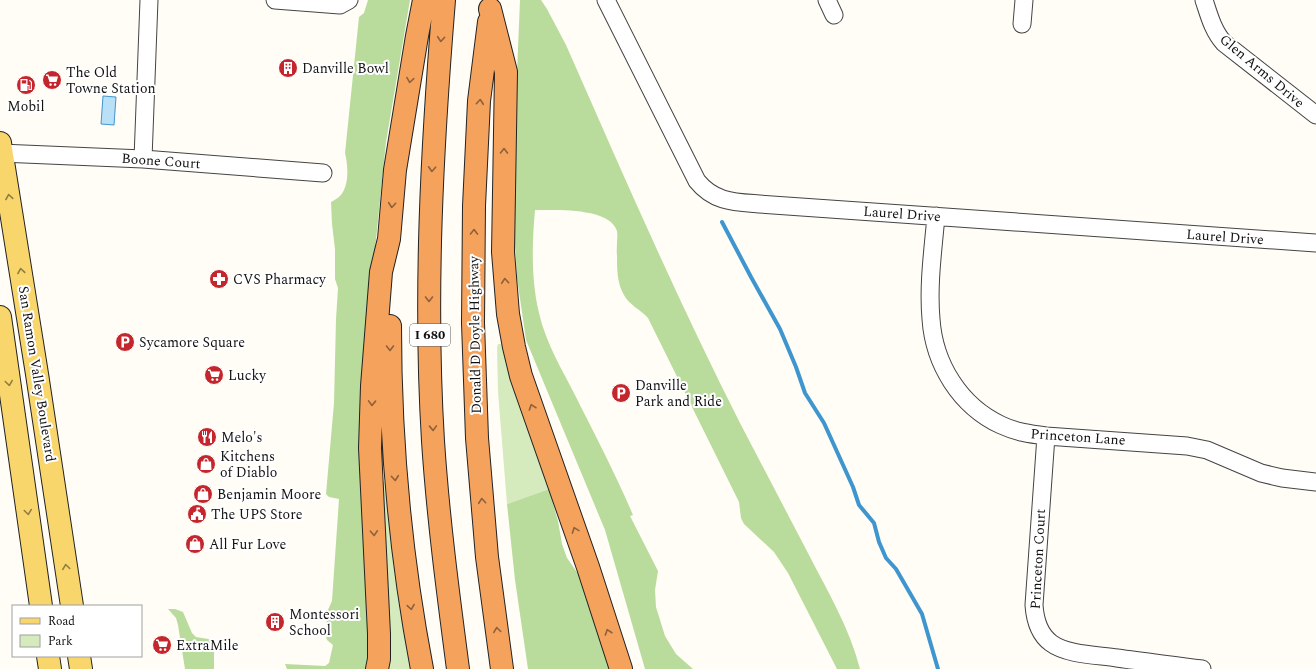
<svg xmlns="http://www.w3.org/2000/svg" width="1316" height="669" font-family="Spectral,serif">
  <rect width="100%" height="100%" fill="#fffdf5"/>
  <path fill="#d5ebbd" d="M 498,344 L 501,344 L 503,346 L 528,429 L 549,489 L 507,504 L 498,392 L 497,347 Z
    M 383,482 L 385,482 L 386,485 L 388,517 L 408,646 L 413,669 L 387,669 L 382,483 Z"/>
  <path fill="#b9dc9c" d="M 368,0 L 410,0 L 386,142 L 368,318 L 370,643 L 367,669 L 287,669 L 285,664 L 325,666 L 329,663 L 333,645 L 327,640 L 326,637 L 327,612 L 332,601 L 339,499 L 329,497 L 326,494 L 334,403 L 336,319 L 338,288 L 335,279 L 335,249 L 332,224 L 331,202 C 334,200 337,199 339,197 C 350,187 348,165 345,153 L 359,17 L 364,13 Z
    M 520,0 L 541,0 L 547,9 L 566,45 C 622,172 677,299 740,423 C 763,467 786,511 809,555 C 828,592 850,629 860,669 L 837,669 L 788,573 L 774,552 L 744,524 L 741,518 L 739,502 L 648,318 C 641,310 628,304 624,295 C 617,283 617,269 617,256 C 616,248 618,239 617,231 C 610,207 555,210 535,210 C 532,243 531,280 539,313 C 546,344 563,371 577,399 C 596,437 616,475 633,515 L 630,516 L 658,571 L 655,590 L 656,607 L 665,636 L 676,654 L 693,669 L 645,669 L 605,530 L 526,340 L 517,278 L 514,228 L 517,73 Z
    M 549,489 L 558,521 L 562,544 L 567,558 L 581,578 L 610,669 L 528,669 L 515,580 L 507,504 Z
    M 168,609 L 175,609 L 183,612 L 192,633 L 196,637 L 214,640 L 214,669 L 185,669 L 178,625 L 176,618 Z"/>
  <path fill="#b9e0f7" stroke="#3f96cf" d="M 103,96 L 116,97 L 114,125 L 101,124 Z"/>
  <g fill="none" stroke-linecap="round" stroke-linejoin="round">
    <path stroke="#3f96cf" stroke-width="4" d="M 722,222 L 751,277 L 780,329 L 796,367 L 805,393 L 824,423 L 853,487 L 859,505 L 874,523 L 879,542 L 886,558 L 896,569 L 922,614 L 938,669"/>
    <defs>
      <path id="minor" d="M 275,0 L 340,5 L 349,0
        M 606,0 L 697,181 C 714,202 734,202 759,204 L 1316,243
        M 827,0 L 834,15
        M 1204,0 C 1209,15 1213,31 1224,43 L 1316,115
        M 1022,24 L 1024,0
        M 0,153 L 143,159 L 323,173
        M 143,159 L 149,0
        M 936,216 C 933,250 928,285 931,319 C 934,364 960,406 1001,425 C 1016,432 1030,434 1046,436 L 1187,446 L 1207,450 L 1261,473 L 1282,478 L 1316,482
        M 1046,436 L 1034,605 C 1035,620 1039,634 1051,643 C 1067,655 1098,655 1117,658 C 1145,662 1173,665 1202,669"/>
      <path id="major" d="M 0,143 L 37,374 L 72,606
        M 0,317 L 41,606
        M 48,656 L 50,669
        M 79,656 L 81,669"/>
      <path id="highway" d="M 444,0 C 432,147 424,294 433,441 C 438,517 448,593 458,669
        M 490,9 L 506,72 L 503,252 L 508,314 L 514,347 L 521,376 L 588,567 L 621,669
        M 489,22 L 479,101 L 474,206 L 473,323 L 477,438 L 487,557 L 502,669
        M 390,326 C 390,443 400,554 422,669
        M 377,669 L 379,659 L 379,634 L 370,448 L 372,386 L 381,272 L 389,239 L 395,170 L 417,36 L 424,0"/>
    </defs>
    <use href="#minor" stroke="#444" stroke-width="19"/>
    <use href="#major" stroke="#222" stroke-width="24"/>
    <use href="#highway" stroke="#222" stroke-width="24"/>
    <use href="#minor" stroke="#fff" stroke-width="17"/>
    <use href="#major" stroke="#f9d66b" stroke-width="22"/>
    <use href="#highway" stroke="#f5a25d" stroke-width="22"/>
  </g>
  <defs><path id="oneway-chevron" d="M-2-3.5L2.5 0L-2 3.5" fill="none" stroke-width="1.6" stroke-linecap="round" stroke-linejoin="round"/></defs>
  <g stroke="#8e613b">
    <use href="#oneway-chevron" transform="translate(441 39) rotate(95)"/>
    <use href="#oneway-chevron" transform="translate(410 80) rotate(99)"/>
    <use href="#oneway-chevron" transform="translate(480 102) rotate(-85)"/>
    <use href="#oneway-chevron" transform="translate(504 151) rotate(-89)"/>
    <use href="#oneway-chevron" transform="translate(432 169) rotate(93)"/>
    <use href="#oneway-chevron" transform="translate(392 205) rotate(95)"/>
    <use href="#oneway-chevron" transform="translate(474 232) rotate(-89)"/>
    <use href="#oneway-chevron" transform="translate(505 281) rotate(-95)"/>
    <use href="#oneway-chevron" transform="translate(429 299) rotate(90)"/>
    <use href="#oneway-chevron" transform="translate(390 348) rotate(90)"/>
    <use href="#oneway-chevron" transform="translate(372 403) rotate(92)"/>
    <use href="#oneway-chevron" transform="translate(532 407) rotate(-109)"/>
    <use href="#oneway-chevron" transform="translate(433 428) rotate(88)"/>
    <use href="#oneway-chevron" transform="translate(395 478) rotate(85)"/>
    <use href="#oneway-chevron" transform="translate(482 501) rotate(-95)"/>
    <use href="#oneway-chevron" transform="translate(575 530) rotate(-110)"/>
    <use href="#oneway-chevron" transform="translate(374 533) rotate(87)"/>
    <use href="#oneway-chevron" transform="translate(411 607) rotate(81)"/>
    <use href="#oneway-chevron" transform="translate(497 630) rotate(-98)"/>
    <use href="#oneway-chevron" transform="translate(608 632) rotate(-109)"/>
  </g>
  <g stroke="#917d42">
    <use href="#oneway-chevron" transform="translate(9 197) rotate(-99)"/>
    <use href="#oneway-chevron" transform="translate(21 271) rotate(-99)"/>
    <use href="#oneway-chevron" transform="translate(9 383) rotate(82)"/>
    <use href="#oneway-chevron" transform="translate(28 512) rotate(82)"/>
    <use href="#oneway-chevron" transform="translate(66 567) rotate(-98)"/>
  </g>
  <defs>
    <symbol id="building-disc" viewBox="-11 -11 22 22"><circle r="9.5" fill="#c4262e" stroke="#fff"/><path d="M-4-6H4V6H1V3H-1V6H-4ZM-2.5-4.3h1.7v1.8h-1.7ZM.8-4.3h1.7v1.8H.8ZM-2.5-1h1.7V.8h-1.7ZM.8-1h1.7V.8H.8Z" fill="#fff"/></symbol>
    <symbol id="supermarket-disc" viewBox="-11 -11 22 22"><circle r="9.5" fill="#c4262e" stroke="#fff"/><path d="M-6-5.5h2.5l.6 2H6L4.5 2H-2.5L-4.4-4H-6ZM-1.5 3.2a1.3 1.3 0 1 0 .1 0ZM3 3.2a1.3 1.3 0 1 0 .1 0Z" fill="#fff"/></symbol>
    <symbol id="fuel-disc" viewBox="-11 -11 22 22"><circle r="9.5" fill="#c4262e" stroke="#fff"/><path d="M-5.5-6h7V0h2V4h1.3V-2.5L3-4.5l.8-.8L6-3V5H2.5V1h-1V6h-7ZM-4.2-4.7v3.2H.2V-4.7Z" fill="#fff"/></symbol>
    <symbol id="pharmacy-disc" viewBox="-11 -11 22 22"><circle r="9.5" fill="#c4262e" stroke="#fff"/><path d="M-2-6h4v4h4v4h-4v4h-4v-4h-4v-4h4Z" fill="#fff"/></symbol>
    <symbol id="parking-disc" viewBox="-11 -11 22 22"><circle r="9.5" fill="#c4262e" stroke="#fff"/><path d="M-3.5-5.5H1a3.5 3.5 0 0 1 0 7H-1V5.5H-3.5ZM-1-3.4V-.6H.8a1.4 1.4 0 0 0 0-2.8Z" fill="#fff"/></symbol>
    <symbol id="restaurant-disc" viewBox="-11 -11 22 22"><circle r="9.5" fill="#c4262e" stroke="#fff"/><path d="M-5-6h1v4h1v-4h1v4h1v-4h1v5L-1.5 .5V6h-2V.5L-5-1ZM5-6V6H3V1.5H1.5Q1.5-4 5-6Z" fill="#fff"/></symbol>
    <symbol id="shop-disc" viewBox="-11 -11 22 22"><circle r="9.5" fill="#c4262e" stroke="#fff"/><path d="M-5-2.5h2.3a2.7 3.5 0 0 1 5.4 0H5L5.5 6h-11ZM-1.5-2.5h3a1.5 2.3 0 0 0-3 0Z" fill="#fff"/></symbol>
    <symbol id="civic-disc" viewBox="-11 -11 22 22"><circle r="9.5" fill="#c4262e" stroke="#fff"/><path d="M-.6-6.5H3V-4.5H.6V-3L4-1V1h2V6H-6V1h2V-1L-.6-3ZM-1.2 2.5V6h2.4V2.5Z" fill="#fff"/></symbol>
  </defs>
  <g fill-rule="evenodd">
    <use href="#building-disc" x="277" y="57" width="22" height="22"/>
    <use href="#supermarket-disc" x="41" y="69" width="22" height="22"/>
    <use href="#fuel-disc" x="15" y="74" width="22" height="22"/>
    <use href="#pharmacy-disc" x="208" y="268" width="22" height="22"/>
    <use href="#parking-disc" x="114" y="331" width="22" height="22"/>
    <use href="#supermarket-disc" x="203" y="364" width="22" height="22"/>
    <use href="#parking-disc" x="610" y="382" width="22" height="22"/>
    <use href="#restaurant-disc" x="196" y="426" width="22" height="22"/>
    <use href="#shop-disc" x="195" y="453" width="22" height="22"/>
    <use href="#shop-disc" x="192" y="483" width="22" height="22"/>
    <use href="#civic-disc" x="186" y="503" width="22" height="22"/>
    <use href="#shop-disc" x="184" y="533" width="22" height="22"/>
    <use href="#building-disc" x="264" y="611" width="22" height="22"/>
    <use href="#supermarket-disc" x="151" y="634" width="22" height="22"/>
  </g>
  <g text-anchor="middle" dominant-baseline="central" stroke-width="4" stroke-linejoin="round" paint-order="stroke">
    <rect fill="#fff" stroke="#585858" stroke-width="1" x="410" y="324" width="40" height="22" rx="3"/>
    <g font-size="13" font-weight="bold" fill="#111">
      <text x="430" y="335">I 680</text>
    </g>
    <g font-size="14" fill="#111" stroke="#fff" text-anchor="start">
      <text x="302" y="68">Danville Bowl</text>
      <text x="66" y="72">The Old<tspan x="66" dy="16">Towne Station</tspan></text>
      <text x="26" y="106" text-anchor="middle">Mobil</text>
      <text x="233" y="279">CVS Pharmacy</text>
      <text x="139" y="342">Sycamore Square</text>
      <text x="228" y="375">Lucky</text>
      <text x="635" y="385">Danville<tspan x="635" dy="16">Park and Ride</tspan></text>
      <text x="221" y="437">Melo's</text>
      <text x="220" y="456">Kitchens<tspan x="220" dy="16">of Diablo</tspan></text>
      <text x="217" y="494">Benjamin Moore</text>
      <text x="211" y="514">The UPS Store</text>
      <text x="209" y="544">All Fur Love</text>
      <text x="289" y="614">Montessori<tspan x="289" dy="16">School</tspan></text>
      <text x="176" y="645">ExtraMile</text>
    </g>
    <g font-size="14" fill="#111" stroke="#fff">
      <text transform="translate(1262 71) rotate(40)">Glen Arms Drive</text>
      <text transform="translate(161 161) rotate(4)">Boone Court</text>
      <text transform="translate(902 214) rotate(4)">Laurel Drive</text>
      <text transform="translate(1225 237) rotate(4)">Laurel Drive</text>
      <text transform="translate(475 335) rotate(-91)">Donald D Doyle Highway</text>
      <text transform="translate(37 374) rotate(81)">San Ramon Valley Boulevard</text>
      <text transform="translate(1078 437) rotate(4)">Princeton Lane</text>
      <text transform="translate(1038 559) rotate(-87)">Princeton Court</text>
    </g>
  </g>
  <rect x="12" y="605" width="130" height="52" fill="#ffffff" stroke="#a0a0a0"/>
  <rect x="20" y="618" width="20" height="6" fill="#f9d66b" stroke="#a0a0a0"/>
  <text x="48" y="625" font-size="12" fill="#111111">Road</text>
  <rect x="20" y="635" width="20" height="12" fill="#d5ebbd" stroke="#a0a0a0"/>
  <text x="48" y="645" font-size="12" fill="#111111">Park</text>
</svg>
